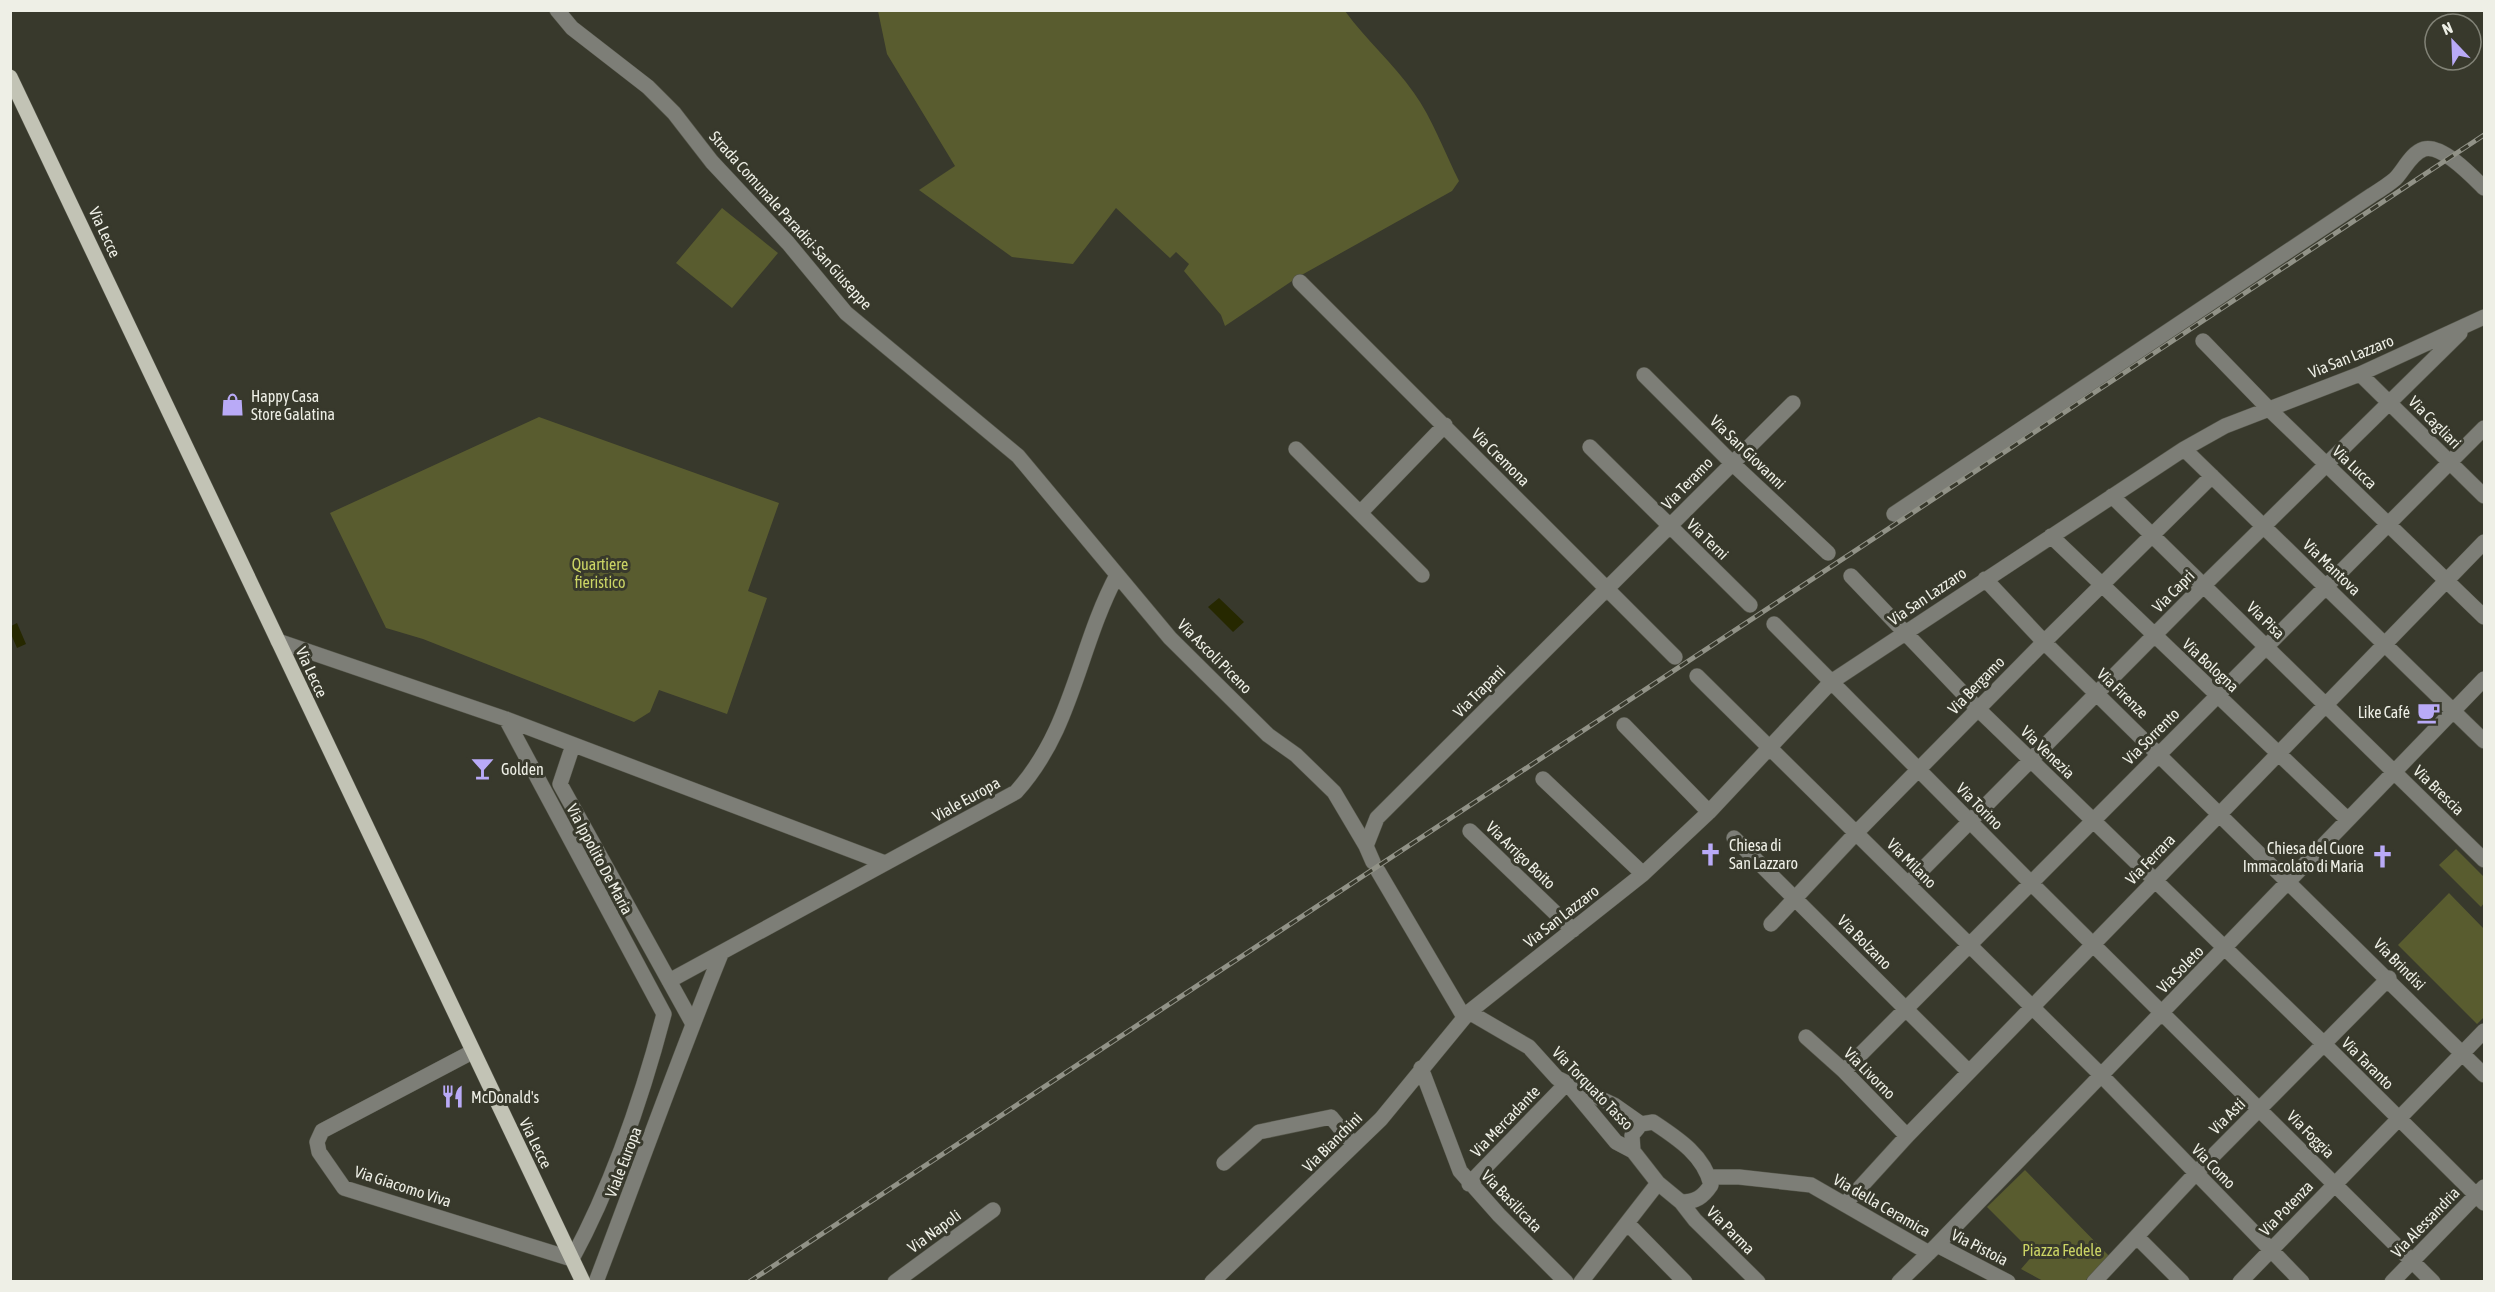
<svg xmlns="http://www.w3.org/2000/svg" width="2495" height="1292" font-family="'Asap Condensed',sans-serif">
  <rect width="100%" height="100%" fill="#38392c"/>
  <path fill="#595c2f" d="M 878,11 L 1345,11 C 1367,41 1393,63 1414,93 C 1432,118 1445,153 1459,181 L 1452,191 L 1298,277 L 1225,326 L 1221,315 L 1184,271 L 1189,264 L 1176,252 L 1170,258 L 1116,208 L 1073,264 L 1012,257 L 919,190 L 955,166 L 887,54 Z
    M 722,208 L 778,253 L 732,308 L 676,263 Z
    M 539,417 L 779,503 L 748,591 L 767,598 L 727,714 L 659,690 L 650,712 L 634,722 L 423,639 L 386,628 L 330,513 Z
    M 2456,849 L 2484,877 L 2484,903 L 2481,907 L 2439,865 Z
    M 2449,893 L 2484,929 L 2484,1017 L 2477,1024 L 2398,945 Z
    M 2025,1170 L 2109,1256 L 2085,1281 L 2043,1281 L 2021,1269 L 2034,1254 L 1987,1207 Z"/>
  <path fill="#262800" d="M 1219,598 L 1244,622 L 1233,632 L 1208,607 Z
    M 17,623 L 26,644 L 17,648 L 11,634 L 11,626 Z"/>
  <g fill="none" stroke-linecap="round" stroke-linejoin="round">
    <defs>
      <path id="minor" d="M 557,10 L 572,28 L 648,87 L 674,113 L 712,162 L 788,243 L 846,313 L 1018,456 L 1170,638 L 1268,735 L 1296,755 L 1334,792 L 1366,846 L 1373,862
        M 1300,282 L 1675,657
        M 2203,341 L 2268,408 L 2484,617
        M 2360,374 L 2484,496
        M 1644,375 L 1732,463 L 1828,553
        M 1590,447 L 1750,605
        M 1296,449 L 1422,575
        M 2184,449 L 2484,741
        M 2112,496 L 2484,860
        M 1360,513 L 1445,425
        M 1894,514 L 2372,195 C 2380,190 2388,185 2395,179 C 2404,170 2411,153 2424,149 C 2442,144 2472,176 2484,188
        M 2051,536 L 2347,819
        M 1851,576 L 1978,709 L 2324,1044 L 2484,1203
        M 1985,579 L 2044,642 L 2484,1075
        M 1774,624 L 2031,883 L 2433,1282
        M 278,641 L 506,719 L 885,863
        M 1697,676 L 2101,1075 L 2302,1282
        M 506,719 L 664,1014
        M 1624,725 L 1709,812
        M 573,745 L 560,784 L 693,1024
        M 1543,779 L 1643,874
        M 1470,831 L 1573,930
        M 1734,838 L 1969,1072
        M 1366,846 L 1377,818 L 1793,403
        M 1378,871 L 1464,1017
        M 1908,884 L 2204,585 L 2460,333
        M 1771,924 L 1856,833 L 2044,642 L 2212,476
        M 669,981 L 1016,792 C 1073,729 1078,648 1117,575
        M 1469,1012 L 1529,1047 L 1557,1078 L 1567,1083 L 1616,1142 L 1633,1151 L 1658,1183 L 1681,1202 L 1695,1220 L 1758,1282
        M 1806,1037 L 1844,1071 L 1907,1136
        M 472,1052 L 322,1131 L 317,1142 L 319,1152 L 344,1188 L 572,1259 C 612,1185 643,1094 664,1014
        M 1421,1068 L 1460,1171 L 1499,1215 L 1566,1282
        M 1844,1071 L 2484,428
        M 1569,1084 L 1614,1105 L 1641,1124
        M 1633,1151 L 1632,1135 L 1641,1124 L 1653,1122 C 1677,1138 1704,1155 1711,1185 C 1703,1197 1696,1202 1681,1202
        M 1224,1163 L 1259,1132 L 1331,1117 L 1354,1145
        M 1709,1177 L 1739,1177 L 1811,1185 L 1929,1253
        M 1469,1184 L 1567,1083
        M 1845,1204 L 1907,1136 L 2484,542
        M 1627,1223 L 1685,1282
        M 2137,1237 L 2182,1282
        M 1937,1245 L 2008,1282
        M 596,1282 C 638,1172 677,1062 721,954
        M 895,1282 L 993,1210
        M 1212,1282 L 1381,1119 L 1469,1012 L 1643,874 L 1709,812 L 1831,682 L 2184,449 L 2225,426 L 2360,374 L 2484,317
        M 1581,1282 L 1658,1183
        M 1899,1282 L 1937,1245 L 2484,679
        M 2094,1282 L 2196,1173 L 2389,978
        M 2240,1282 L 2484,1031
        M 2392,1282 L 2484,1187"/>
      <path id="major" d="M 10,77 L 583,1282"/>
    </defs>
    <use href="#minor" stroke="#55564a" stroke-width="16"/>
    <use href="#major" stroke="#55564a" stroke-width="16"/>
    <use href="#minor" stroke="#7d7e77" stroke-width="15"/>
    <use href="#major" stroke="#c2c3b5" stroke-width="15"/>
    <defs>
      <path id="rail" d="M 749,1282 L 2484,135"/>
    </defs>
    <use href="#rail" stroke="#919287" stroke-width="5"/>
    <use href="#rail" stroke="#38392c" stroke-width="3" stroke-dasharray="9" stroke-linecap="butt"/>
  </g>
  <defs>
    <symbol id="shop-bare" viewBox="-9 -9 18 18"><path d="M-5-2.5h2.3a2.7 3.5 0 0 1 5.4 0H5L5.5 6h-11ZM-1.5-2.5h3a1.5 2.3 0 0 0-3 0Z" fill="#b9aaf7" stroke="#38392c" stroke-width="2.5" paint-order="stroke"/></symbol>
    <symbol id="cafe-bare" viewBox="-9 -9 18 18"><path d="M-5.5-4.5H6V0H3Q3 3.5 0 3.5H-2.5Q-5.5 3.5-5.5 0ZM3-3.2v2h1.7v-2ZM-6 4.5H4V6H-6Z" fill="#b9aaf7" stroke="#38392c" stroke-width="2.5" paint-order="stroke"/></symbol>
    <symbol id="bar-bare" viewBox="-9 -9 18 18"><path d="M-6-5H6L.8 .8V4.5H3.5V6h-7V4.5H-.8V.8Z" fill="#b9aaf7" stroke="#38392c" stroke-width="2.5" paint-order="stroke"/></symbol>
    <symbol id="church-bare" viewBox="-9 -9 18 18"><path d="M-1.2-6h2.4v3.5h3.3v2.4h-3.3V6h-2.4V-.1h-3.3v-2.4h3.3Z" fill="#b9aaf7" stroke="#38392c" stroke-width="2.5" paint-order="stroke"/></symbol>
    <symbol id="restaurant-bare" viewBox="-9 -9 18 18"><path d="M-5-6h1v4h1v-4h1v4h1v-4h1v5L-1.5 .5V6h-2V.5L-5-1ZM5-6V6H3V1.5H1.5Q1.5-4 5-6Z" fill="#b9aaf7" stroke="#38392c" stroke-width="2.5" paint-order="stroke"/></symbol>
  </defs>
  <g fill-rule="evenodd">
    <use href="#shop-bare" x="216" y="388" width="33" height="33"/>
    <use href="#cafe-bare" x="2412" y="696" width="33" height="33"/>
    <use href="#bar-bare" x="466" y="752" width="33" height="33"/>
    <use href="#church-bare" x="1694" y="838" width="33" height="33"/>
    <use href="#church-bare" x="2366" y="840" width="33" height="33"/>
    <use href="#restaurant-bare" x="436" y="1080" width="33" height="33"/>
  </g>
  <g text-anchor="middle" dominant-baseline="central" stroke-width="6" stroke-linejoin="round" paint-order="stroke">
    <g font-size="16" fill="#eeefe6" stroke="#38392c">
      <text transform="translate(791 220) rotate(48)">Strada Comunale Paradisi-San Giuseppe</text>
      <text transform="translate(105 232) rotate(65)">Via Lecce</text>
      <text transform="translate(2351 356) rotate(-22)">Via San Lazzaro</text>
      <text transform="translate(2435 422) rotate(45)">Via Cagliari</text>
      <text transform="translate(1748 452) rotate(44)">Via San Giovanni</text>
      <text transform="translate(1501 457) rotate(45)">Via Cremona</text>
      <text transform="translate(2355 467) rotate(44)">Via Lucca</text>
      <text transform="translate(1687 483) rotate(-46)">Via Teramo</text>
      <text transform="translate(1708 539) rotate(44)">Via Terni</text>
      <text transform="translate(2332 567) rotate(44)">Via Mantova</text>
      <text transform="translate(2173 591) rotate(-45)">Via Capri</text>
      <text transform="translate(1927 596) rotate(-34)">Via San Lazzaro</text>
      <text transform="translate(2266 620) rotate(44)">Via Pisa</text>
      <text transform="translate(1215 656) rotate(45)">Via Ascoli Piceno</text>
      <text transform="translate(2211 665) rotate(43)">Via Bologna</text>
      <text transform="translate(312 672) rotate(65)">Via Lecce</text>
      <text transform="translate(1976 685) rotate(-46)">Via Bergamo</text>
      <text transform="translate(1479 691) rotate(-45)">Via Trapani</text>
      <text transform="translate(2123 693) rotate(44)">Via Firenze</text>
      <text transform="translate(2151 736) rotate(-45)">Via Sorrento</text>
      <text transform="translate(2048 752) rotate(44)">Via Venezia</text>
      <text transform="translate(2439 790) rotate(44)">Via Brescia</text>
      <text transform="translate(966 799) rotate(-29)">Viale Europa</text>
      <text transform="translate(1980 806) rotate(45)">Via Torino</text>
      <text transform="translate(1521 855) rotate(44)">Via Arrigo Boito</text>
      <text transform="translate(600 859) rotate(62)">Via Ippolito De Maria</text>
      <text transform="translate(2150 859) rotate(-46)">Via Ferrara</text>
      <text transform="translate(1912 863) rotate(45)">Via Milano</text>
      <text transform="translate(1561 916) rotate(-38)">Via San Lazzaro</text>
      <text transform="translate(1865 942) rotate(45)">Via Bolzano</text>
      <text transform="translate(2400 964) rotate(45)">Via Brindisi</text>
      <text transform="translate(2180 969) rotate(-46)">Via Soleto</text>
      <text transform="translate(2368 1063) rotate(45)">Via Taranto</text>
      <text transform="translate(1870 1073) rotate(45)">Via Livorno</text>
      <text transform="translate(1593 1088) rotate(46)">Via Torquato Tasso</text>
      <text transform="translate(2227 1116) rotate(-45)">Via Asti</text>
      <text transform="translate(1505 1121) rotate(-46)">Via Mercadante</text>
      <text transform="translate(2311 1134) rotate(45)">Via Foggia</text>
      <text transform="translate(1332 1142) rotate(-45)">Via Bianchini</text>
      <text transform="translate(536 1143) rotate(64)">Via Lecce</text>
      <text transform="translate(623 1162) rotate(-69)">Viale Europa</text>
      <text transform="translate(2214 1166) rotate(46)">Via Como</text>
      <text transform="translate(403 1186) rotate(18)">Via Giacomo Viva</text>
      <text transform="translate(1512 1201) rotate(46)">Via Basilicata</text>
      <text transform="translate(1882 1205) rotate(30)">Via della Ceramica</text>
      <text transform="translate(2286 1208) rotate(-46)">Via Potenza</text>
      <text transform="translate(2425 1222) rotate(-46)">Via Alessandria</text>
      <text transform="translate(1731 1230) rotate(45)">Via Parma</text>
      <text transform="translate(934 1231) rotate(-36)">Via Napoli</text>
      <text transform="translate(1980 1247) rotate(27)">Via Pistoia</text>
    </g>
    <g font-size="16" fill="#eeefe6" stroke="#38392c" text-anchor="start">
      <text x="251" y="396">Happy Casa<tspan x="251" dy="18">Store Galatina</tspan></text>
      <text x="2410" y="712" text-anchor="end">Like Café</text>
      <text x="501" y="769">Golden</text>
      <text x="1729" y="845">Chiesa di<tspan x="1729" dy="18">San Lazzaro</tspan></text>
      <text x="2364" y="848" text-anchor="end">Chiesa del Cuore<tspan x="2364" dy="18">Immacolato di Maria</tspan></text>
      <text x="471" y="1097">McDonald's</text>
    </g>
    <g font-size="16" fill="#cbd465" stroke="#38392c">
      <text x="600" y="564">Quartiere<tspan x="600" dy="18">fieristico</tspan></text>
      <text x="2062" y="1250">Piazza Fedele</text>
    </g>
  </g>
  <rect width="2495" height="1292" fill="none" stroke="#eeefe6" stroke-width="24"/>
  <g transform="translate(2453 42) rotate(337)"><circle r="28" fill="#38392c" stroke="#818276" stroke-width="1.5"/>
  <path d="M0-4.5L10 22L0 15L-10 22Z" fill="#b9aaf7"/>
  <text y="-9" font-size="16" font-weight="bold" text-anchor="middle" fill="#eeefe6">N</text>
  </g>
</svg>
